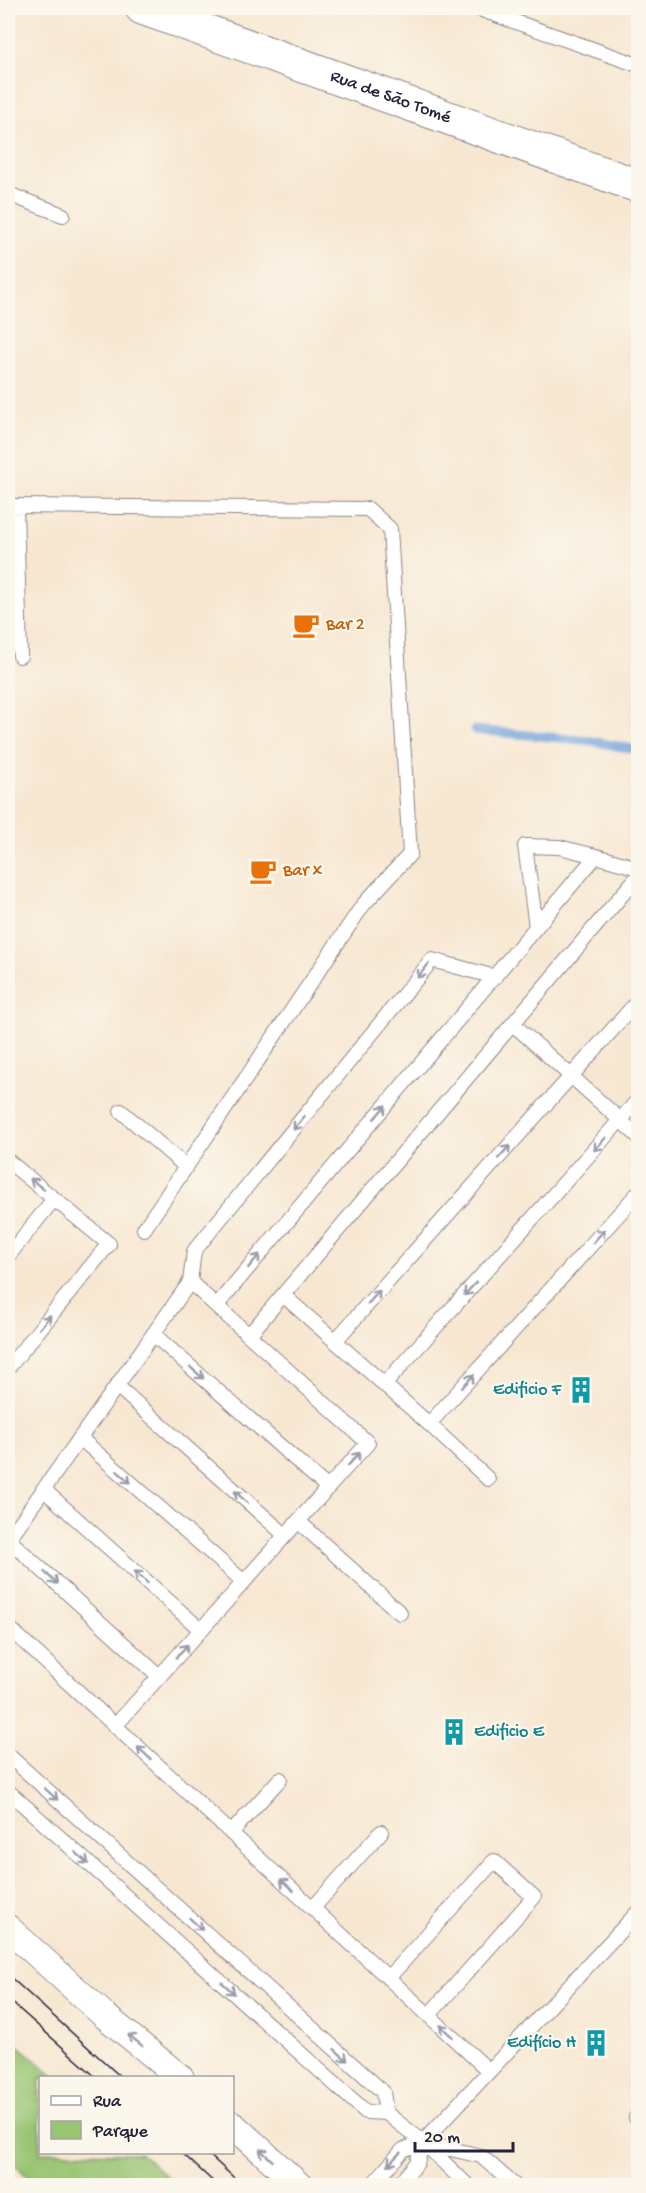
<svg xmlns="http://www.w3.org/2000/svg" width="646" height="2193" font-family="'Gochi Hand',sans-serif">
  <rect width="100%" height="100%" fill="#fbf7ec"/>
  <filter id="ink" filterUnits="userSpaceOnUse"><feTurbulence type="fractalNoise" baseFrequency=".0167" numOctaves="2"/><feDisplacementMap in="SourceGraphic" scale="12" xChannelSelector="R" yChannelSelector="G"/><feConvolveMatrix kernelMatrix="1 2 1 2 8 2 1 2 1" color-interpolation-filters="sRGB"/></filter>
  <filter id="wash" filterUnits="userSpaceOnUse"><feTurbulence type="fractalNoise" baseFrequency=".008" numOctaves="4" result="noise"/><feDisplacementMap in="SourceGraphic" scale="24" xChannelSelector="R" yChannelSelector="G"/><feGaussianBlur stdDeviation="1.35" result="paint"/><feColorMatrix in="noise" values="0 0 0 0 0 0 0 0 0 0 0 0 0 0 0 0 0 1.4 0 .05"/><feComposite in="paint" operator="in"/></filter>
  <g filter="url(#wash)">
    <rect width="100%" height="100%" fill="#f7e7d1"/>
    <path fill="#99c573" stroke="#5e7457" stroke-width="1.5" d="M 8,2036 L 55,2077 L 40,2078 L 40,2152 L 140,2153 L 177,2185 L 37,2185 L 8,2159 Z"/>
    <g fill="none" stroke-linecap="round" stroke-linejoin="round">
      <path stroke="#71a1db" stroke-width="9" d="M 475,730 L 592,741 L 638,750"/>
    </g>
  </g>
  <g filter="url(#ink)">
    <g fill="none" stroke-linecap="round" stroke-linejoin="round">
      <defs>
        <path id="service" d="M 476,8 L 638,65
          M 8,194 L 63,215
          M 8,506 L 368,509 L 390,529 L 410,854 L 363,905 L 144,1229
          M 16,507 L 20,656
          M 536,927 L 525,846 L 559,847 L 596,856
          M 513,1024 L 638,1136
          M 121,1111 L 186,1167
          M 8,1161 L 109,1244 L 8,1368
          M 8,1256 L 54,1199
          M 283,1295 L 429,1424 L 488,1479
          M 217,1305 L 596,856 L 638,868
          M 153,1334 L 328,1488
          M 249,1335 L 638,876
          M 335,1341 L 638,1001
          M 384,1385 L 638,1100
          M 117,1386 L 285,1535
          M 429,1424 L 638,1193
          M 80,1438 L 244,1582
          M 43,1489 L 201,1630
          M 298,1521 L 400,1613
          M 8,1539 L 159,1676
          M 8,1540 L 190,1282 L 194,1251 L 432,960 L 495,977
          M 8,1627 L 489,2071
          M 115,1726 L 368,1443 L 190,1282
          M 8,1755 L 383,2092 L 386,2113
          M 8,1791 L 366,2112 L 386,2113 L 423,2142 L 468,2186
          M 231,1833 L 280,1779
          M 313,1908 L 381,1832
          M 388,1978 L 494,1861 L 534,1897 L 429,2015
          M 636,2118 L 638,2115
          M 425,2143 L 481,2156 L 515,2186
          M 371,2186 L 403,2150 L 423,2142 L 638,1912
          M 398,2186 L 417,2163 L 423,2142"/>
        <path id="minor" d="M 8,1928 L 105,2016 L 181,2078
          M 232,2124 L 300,2186"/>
        <g id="tertiary">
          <path id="s1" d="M 142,8 L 638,186"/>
        </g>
      </defs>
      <use href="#service" stroke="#8c8486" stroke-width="16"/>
      <use href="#minor" stroke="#8c8486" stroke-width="28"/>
      <use href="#tertiary" stroke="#8c8486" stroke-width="35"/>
      <use href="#service" stroke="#fff" stroke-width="14"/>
      <use href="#minor" stroke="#fff" stroke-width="26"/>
      <use href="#tertiary" stroke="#fff" stroke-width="33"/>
      <path stroke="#22223b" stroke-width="1.5" d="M 8,1975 L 122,2078
        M 8,1999 L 97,2078
        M 181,2152 L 218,2186
        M 206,2152 L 243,2186"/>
    </g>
    <defs><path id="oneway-shaft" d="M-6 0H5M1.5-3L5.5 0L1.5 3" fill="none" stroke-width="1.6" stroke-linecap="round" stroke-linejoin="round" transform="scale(1.5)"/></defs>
    <g stroke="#9c9ca7">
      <use href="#oneway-shaft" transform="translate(423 971) rotate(129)"/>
      <use href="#oneway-shaft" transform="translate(380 1112) rotate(-50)"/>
      <use href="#oneway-shaft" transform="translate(299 1123) rotate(129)"/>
      <use href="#oneway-shaft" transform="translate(600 1144) rotate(132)"/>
      <use href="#oneway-shaft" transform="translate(504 1152) rotate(-48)"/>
      <use href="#oneway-shaft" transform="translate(37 1184) rotate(-141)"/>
      <use href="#oneway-shaft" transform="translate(599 1236) rotate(-48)"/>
      <use href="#oneway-shaft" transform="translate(254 1261) rotate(-50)"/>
      <use href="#oneway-shaft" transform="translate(470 1289) rotate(132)"/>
      <use href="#oneway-shaft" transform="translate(374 1297) rotate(-48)"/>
      <use href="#oneway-shaft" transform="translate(45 1322) rotate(-51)"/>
      <use href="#oneway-shaft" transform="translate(197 1373) rotate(41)"/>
      <use href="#oneway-shaft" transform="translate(468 1381) rotate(-48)"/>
      <use href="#oneway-shaft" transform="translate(354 1459) rotate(-48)"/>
      <use href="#oneway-shaft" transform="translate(124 1477) rotate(41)"/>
      <use href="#oneway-shaft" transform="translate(241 1497) rotate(-138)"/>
      <use href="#oneway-shaft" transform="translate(141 1577) rotate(-138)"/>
      <use href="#oneway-shaft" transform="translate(51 1578) rotate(42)"/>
      <use href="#oneway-shaft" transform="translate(182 1651) rotate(-48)"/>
      <use href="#oneway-shaft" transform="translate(144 1753) rotate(-138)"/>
      <use href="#oneway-shaft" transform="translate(51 1794) rotate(42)"/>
      <use href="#oneway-shaft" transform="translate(82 1858) rotate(42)"/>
      <use href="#oneway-shaft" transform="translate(287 1885) rotate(-138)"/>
      <use href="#oneway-shaft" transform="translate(196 1924) rotate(42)"/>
      <use href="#oneway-shaft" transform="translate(228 1988) rotate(42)"/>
      <use href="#oneway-shaft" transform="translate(446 2031) rotate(-137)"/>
      <use href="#oneway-shaft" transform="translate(135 2040) rotate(-141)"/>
      <use href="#oneway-shaft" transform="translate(341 2055) rotate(42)"/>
      <use href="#oneway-shaft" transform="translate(266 2155) rotate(-138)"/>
      <use href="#oneway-shaft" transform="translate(394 2159) rotate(134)"/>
    </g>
  </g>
  <defs>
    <symbol id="cafe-bare" viewBox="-9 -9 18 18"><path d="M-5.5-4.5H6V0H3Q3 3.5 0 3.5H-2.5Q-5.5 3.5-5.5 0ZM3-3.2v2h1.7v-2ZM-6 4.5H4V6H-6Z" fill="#e8710a" stroke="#fbf7ec" stroke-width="2.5" paint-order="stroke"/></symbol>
    <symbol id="building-bare" viewBox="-9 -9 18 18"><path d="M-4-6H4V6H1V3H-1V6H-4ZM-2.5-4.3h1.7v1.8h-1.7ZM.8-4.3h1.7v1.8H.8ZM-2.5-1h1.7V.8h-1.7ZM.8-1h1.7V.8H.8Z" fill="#0f9aa8" stroke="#fbf7ec" stroke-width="2.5" paint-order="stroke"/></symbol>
  </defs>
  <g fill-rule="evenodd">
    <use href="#cafe-bare" x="287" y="606" width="38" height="38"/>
    <use href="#cafe-bare" x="244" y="852" width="38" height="38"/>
    <use href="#building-bare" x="562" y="1371" width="38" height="38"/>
    <use href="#building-bare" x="435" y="1713" width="38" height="38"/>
    <use href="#building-bare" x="577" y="2024" width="38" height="38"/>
  </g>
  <g text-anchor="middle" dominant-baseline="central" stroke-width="4.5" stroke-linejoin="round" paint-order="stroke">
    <g font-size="18" fill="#22223b" stroke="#fbf7ec">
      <text stroke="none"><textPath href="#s1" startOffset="264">Rua de São Tomé</textPath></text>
    </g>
    <g font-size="18" fill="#c56008" stroke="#fbf7ec" text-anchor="start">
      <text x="326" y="625">Bar 2</text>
      <text x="283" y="871">Bar x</text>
    </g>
    <g font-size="18" fill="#0d838f" stroke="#fbf7ec" text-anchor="end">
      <text x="561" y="1390">Edificio F</text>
      <text x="474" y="1732" text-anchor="start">Edificio E</text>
      <text x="576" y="2043">Edifício H</text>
    </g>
  </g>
  <rect width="646" height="2193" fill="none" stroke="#fbf7ec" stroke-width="30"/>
  <rect x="39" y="2076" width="195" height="78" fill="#fbf7ec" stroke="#a4a2a5" stroke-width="1.5"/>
  <rect x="51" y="2096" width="30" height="9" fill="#ffffff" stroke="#a4a2a5" stroke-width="1.5"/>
  <text x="93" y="2106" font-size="18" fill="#22223b">Rua</text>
  <rect x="51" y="2121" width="30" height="18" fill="#99c573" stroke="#a4a2a5" stroke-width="1.5"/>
  <text x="93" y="2136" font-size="18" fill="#22223b">Parque</text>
  <path d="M415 2142v9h98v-9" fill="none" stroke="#22223b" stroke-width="3"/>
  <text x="424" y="2142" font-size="18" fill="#22223b" stroke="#fbf7ec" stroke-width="4.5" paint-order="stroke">20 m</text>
</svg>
